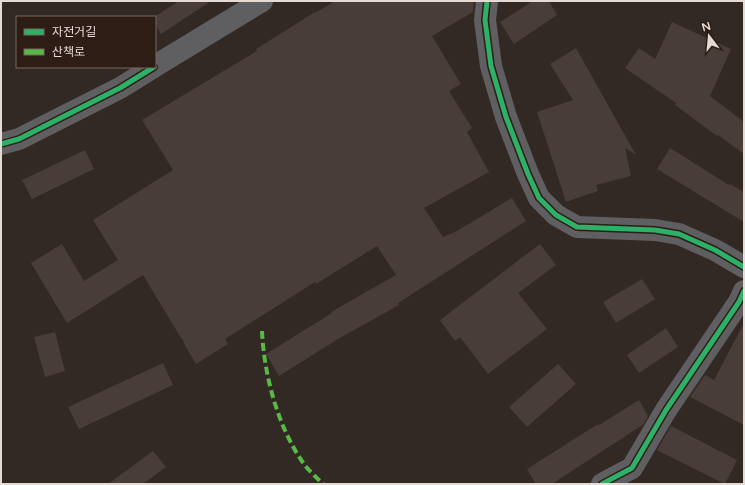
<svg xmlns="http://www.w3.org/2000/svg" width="745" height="485" font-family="'Varela Round','Noto Sans KR',sans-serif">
  <rect width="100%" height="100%" fill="#322824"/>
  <path fill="#493d39" d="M 179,1 L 211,1 L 161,34 L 155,24 L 154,17 Z
    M 335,1 L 474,1 L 473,12 L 432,36 L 461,84 L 449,91 L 472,128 L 467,132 L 489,172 L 424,208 L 443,237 L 457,231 L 512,198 L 526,221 L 398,303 L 399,305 L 338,339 L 279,376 L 266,354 L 332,313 L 331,312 L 396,275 L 377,246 L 316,284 L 315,282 L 225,339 L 228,344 L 196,364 L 183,342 L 184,342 L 182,338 L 181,338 L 143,275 L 67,323 L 31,263 L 62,244 L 84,281 L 118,260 L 93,220 L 173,170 L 142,120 L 257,51 L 256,49 L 315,12 L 315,13 Z
    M 533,1 L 549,1 L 557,15 L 514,44 L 500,22 Z
    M 672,22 L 731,49 L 710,96 L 744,122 L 744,154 L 718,135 L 717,136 L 675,105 L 676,103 L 625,68 L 639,48 L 655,59 Z
    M 576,48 L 636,155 L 625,148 L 631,176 L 596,185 L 598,191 L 566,202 L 537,112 L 573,100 L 550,64 Z
    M 670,148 L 729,185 L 730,184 L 744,192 L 744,222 L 657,169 Z
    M 85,150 L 94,169 L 32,199 L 22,180 Z
    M 540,244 L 556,265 L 518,293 L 547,329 L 488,374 L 460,337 L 455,341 L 440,320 Z
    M 642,279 L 655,299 L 616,323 L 603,302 Z
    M 744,323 L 744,425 L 690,397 L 705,375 L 714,380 Z
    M 666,328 L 678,347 L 639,373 L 627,355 Z
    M 55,332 L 65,371 L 45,377 L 34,337 Z
    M 163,363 L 173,385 L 79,429 L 68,407 Z
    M 558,364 L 576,384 L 527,427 L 509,407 Z
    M 639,400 L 648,416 L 644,424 L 552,484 L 536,484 L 527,469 L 598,424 L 599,425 Z
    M 671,426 L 737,460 L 725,484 L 657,450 Z
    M 153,451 L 166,467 L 143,484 L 108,484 Z"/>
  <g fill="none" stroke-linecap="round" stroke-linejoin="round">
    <path stroke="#5f5e60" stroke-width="22" d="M 487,1 L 485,20 L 491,66 L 506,117 L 528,174 L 539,198 L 556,215 L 577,227 L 655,230 L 679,234 L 715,250 L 744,267
      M 155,66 L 262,1
      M 1,144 L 19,139 L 120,88 L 154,67
      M 602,484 L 632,468 L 666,410 L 739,302 L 744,291"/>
    <path stroke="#58b947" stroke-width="4" stroke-dasharray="8 4" stroke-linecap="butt" d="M 262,331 C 264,375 278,428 304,464 C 309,471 317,478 323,484"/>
    <defs>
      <path id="cycleway" d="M 487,1 L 485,20 L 491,66 L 506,117 L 528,174 L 539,198 L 556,215 L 577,227 L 655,230 L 679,234 L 715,250 L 744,267
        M 1,144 L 19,139 L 120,88 L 154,67
        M 602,484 L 632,468 L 666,410 L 739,302 L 744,291"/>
    </defs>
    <use href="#cycleway" stroke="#2d1d15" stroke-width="8"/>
    <use href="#cycleway" stroke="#2db169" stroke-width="5"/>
  </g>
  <rect width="745" height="485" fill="none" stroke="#e5dad4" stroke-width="4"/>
  <rect x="16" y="16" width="140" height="52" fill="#2d1d15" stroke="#776961"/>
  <rect x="24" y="29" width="20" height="6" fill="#2db169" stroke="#776961"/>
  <text x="52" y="36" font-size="12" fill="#e5dad4">자전거길</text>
  <rect x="24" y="49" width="20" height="6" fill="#58b947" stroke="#776961"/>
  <text x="52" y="56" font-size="12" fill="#e5dad4">산책로</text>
  <g transform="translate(709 36) rotate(344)" stroke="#2d1d15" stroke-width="3" paint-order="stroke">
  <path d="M0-3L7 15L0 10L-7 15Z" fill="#e5dad4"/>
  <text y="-6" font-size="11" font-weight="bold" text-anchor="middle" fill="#e5dad4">N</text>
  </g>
</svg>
